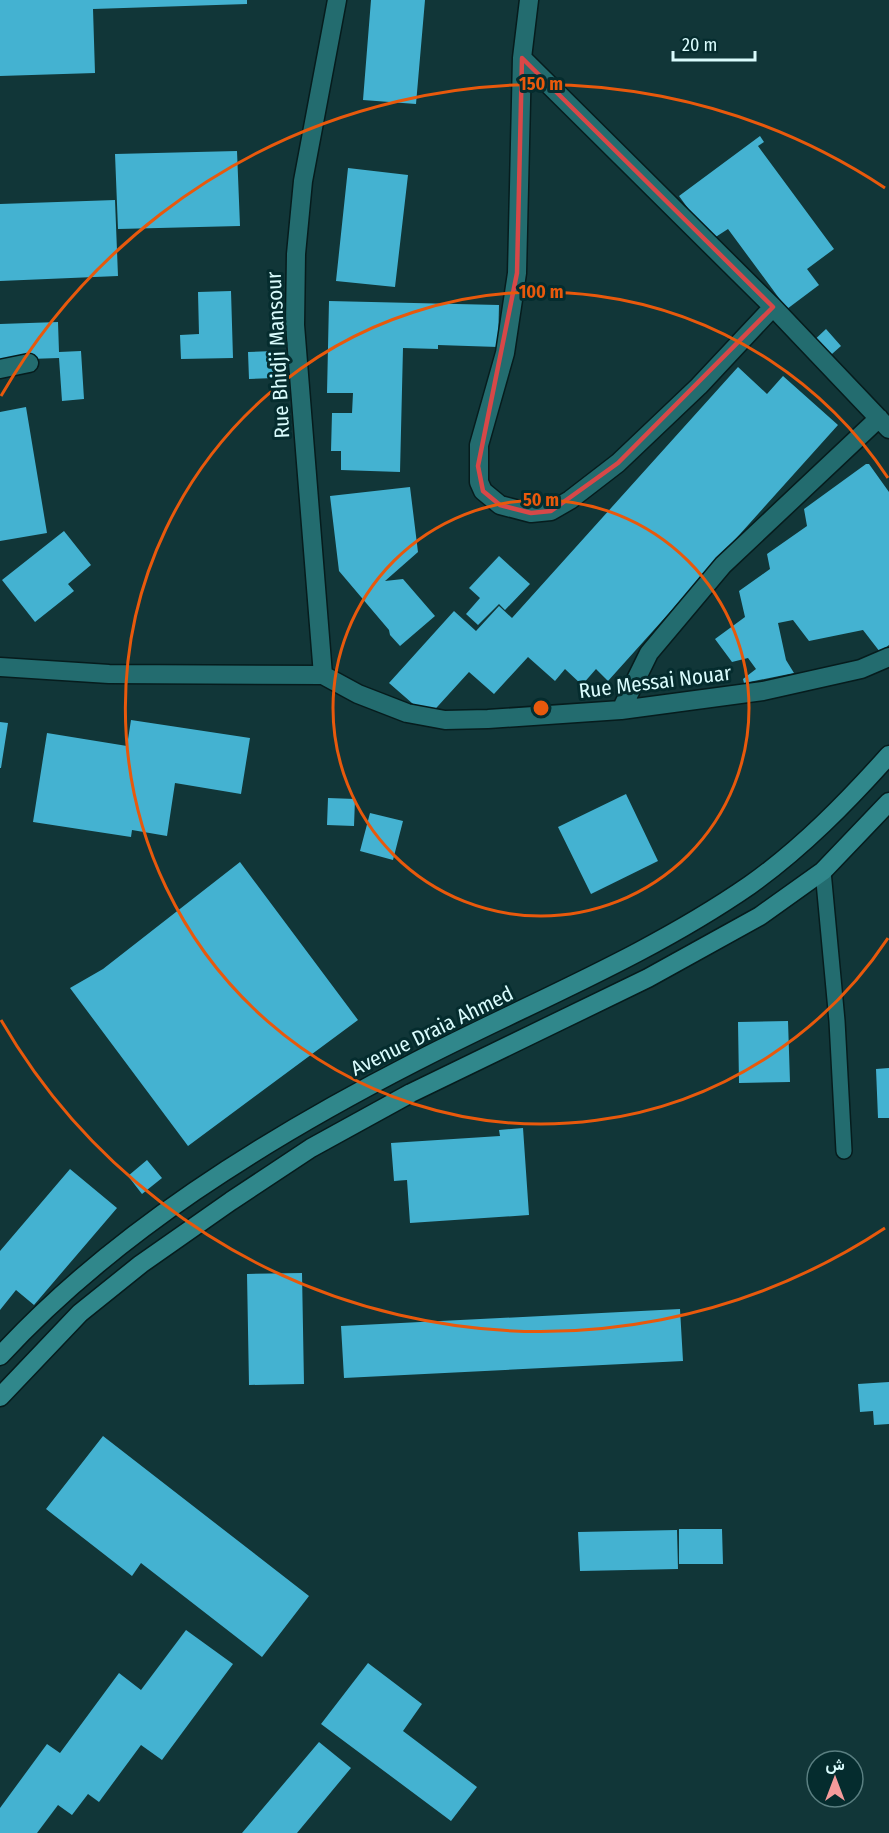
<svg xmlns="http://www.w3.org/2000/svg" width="889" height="1833" font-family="'Fira Sans Condensed',Vazirmatn,sans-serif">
  <rect width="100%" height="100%" fill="#113638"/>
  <path fill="#44b2d1" d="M 0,0 L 247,0 L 247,4 L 93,9 L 95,73 L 0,76 Z
    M 371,0 L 425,0 L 416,104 L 363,100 Z
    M 760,136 L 764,142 L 758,146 L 834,249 L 807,269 L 819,285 L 787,309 L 728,229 L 711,240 L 679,196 Z
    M 237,151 L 240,226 L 118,229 L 115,154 Z
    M 348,168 L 408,175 L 395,287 L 336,281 Z
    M 115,200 L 118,276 L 0,281 L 0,204 Z
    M 231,291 L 233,358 L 181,359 L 180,335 L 199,334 L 198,292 Z
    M 329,301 L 499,305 L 498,347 L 438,345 L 438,349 L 403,348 L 400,472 L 341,470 L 341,451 L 331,451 L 332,413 L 352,413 L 353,393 L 327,393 Z
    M 58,322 L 59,352 L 81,351 L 84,399 L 62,401 L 59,358 L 0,360 L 0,324 Z
    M 826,329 L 841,346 L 824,361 L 809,345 Z
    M 274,351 L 275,378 L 249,379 L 248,352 Z
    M 738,367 L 767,394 L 783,376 L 838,425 L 608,681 L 596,669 L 582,685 L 565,669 L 555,681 L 528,657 L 494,694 L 469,672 L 428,717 L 389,683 L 454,611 L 476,631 L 499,606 L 512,618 Z
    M 26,407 L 47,533 L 0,541 L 0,412 Z
    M 866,464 L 869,464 L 889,492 L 889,645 L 880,652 L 863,630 L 809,641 L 793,620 L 778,623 L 786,660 L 794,673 L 744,683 L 743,679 L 756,669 L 748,658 L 732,662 L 715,639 L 745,617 L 739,591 L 770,569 L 767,554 L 807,526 L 804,509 Z
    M 410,487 L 418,552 L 385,581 L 403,579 L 435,616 L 400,646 L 390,635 L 389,630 L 339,571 L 330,496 Z
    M 64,531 L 91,565 L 68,584 L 74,591 L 35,622 L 2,580 Z
    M 499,556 L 530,584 L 505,610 L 499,604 L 478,625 L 466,614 L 480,598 L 469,588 Z
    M 131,720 L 250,738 L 241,794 L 175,783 L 167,836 L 132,830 L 131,837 L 33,822 L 47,733 L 127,746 Z
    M 0,722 L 8,723 L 1,768 L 0,768 Z
    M 626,794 L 658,861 L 591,894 L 558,827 Z
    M 328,798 L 355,799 L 354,826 L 327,825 Z
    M 370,813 L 403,821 L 393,860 L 360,851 Z
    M 240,862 L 358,1020 L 188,1146 L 70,988 L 103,969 Z
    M 788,1021 L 790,1082 L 739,1083 L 738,1022 Z
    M 889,1068 L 889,1118 L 878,1118 L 876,1069 Z
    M 523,1128 L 529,1215 L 410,1223 L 407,1180 L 394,1181 L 391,1143 L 500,1136 L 499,1130 Z
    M 147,1160 L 162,1178 L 142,1194 L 128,1176 Z
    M 70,1169 L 117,1208 L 34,1305 L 16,1290 L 0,1310 L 0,1251 Z
    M 302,1273 L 304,1384 L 249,1385 L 247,1274 Z
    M 680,1309 L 683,1361 L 344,1378 L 341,1326 Z
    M 889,1382 L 889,1424 L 874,1425 L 873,1411 L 860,1412 L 858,1384 Z
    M 103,1436 L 309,1596 L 262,1657 L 141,1563 L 132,1576 L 46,1509 Z
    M 679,1529 L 722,1529 L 723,1564 L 679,1564 Z
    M 677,1530 L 678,1569 L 580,1571 L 578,1532 Z
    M 186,1630 L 233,1664 L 162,1760 L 141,1745 L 99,1802 L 88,1794 L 72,1815 L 58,1805 L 37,1833 L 0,1833 L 0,1808 L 47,1744 L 60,1753 L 119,1673 L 141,1690 Z
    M 368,1663 L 422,1704 L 403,1731 L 477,1787 L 451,1821 L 321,1724 Z
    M 319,1742 L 351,1768 L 297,1833 L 242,1833 Z"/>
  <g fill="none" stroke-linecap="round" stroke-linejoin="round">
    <defs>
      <path id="lane" d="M 823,871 L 837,1021 L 844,1151"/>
      <path id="street" d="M 529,0 L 522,58 L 517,273 L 505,353 L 479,445 L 479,482 L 483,491 L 500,505 L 531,513 L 551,511 L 570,500 L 618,463 L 699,386 L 773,307
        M 522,58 L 773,307 L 889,429
        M 0,369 L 29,363
        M 0,667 L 109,674 L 323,675 L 358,694 L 407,713 L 445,720 L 488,719 L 621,710 L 763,691 L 861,669 L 889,657
        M 323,675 L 295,325 L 296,254 L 303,181 L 337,0
        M 621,710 L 649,653 L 723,565 L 879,418"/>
      <path id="secondary" d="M 0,1356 C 113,1233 267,1138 415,1062 C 527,1004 646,957 750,885 C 802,848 847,802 889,755
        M 0,1397 L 80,1313 L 141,1264 L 231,1201 L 311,1148 L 411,1093 L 648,978 L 760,916 L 823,871 L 889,802"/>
    </defs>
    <use href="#lane" stroke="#061c1d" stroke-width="18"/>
    <use href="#street" stroke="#061c1d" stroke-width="21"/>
    <use href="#secondary" stroke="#061c1d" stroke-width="21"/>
    <use href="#lane" stroke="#236c6f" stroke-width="15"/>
    <use href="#street" stroke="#236c6f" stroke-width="18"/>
    <use href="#secondary" stroke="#30878b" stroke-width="18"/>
  </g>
  <path fill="none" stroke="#d74848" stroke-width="4.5" stroke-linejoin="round" d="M 522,58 L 773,307 L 618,463 L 551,511 L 531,513 L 500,505 L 483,491 L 478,466 L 517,273 Z"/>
  <g fill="none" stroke="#e8590c" stroke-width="3">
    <circle cx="541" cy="708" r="208"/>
    <path d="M888 938A416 416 0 1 1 888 478"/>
    <path d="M885 1228A624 624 0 0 1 1 1020M1 396A624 624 0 0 1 885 188"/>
  </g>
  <g text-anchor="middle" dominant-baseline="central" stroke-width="6" stroke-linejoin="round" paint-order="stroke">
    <g font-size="21" fill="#dafcfd" stroke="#052c2e">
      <text transform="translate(278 355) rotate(-93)">Rue Bhidji Mansour</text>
      <text transform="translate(655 682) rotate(-7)">Rue Messai Nouar</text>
      <text transform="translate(432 1031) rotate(-26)">Avenue Draia Ahmed</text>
    </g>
  </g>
  <circle cx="541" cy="708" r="9" fill="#e8590c" stroke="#052c2e" stroke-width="3"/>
  <g font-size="18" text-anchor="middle" font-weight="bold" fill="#e8590c" stroke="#052c2e" stroke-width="6" stroke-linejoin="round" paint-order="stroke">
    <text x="541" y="90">150 m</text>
    <text x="541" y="298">100 m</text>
    <text x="541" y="506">50 m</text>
  </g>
  <g transform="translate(835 1779)"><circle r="28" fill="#052c2e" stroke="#5a7f81" stroke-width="1.5"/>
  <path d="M0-4.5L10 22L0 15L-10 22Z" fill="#f59b9b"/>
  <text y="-9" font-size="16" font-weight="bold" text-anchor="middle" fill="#dafcfd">ش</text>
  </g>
  <path d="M673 51v9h82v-9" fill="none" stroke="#dafcfd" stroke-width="3"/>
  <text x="682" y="51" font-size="18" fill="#dafcfd" stroke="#052c2e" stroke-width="4.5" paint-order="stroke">20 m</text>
</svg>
